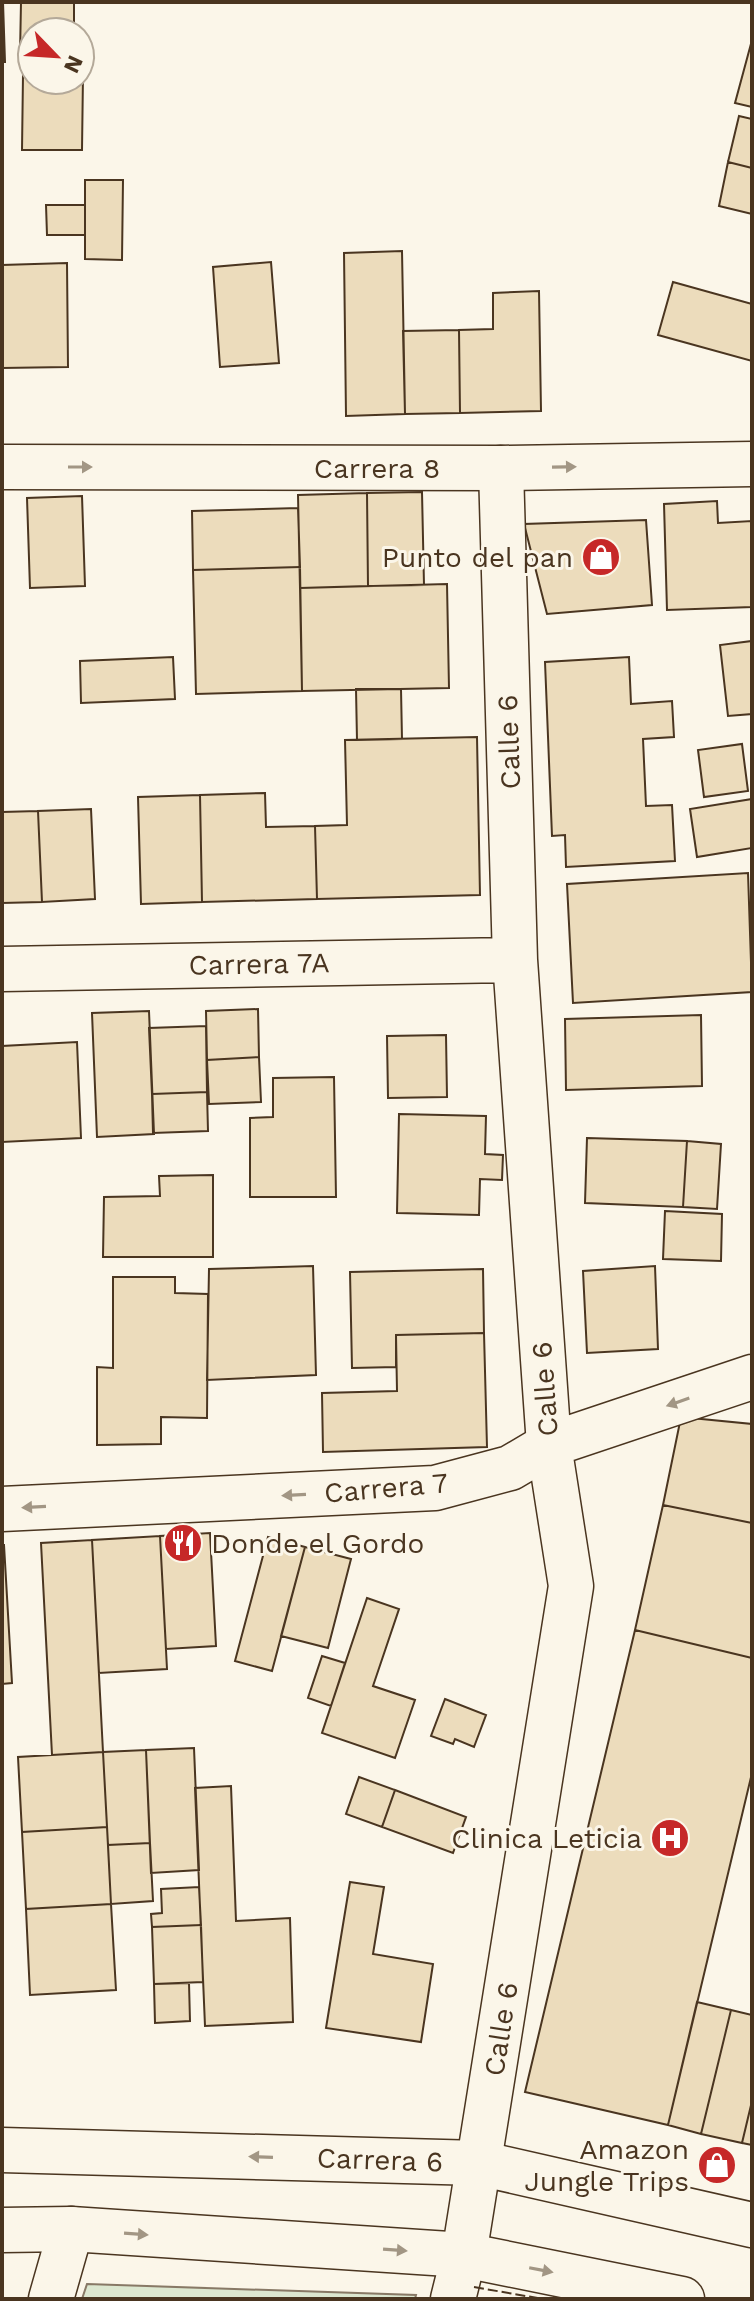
<svg xmlns="http://www.w3.org/2000/svg" width="754" height="2301" font-family="'Work Sans',sans-serif">
  <rect width="100%" height="100%" fill="#fbf6e9"/>
  <path fill="#dce7d0" stroke="#887966" stroke-width="2" d="M 87,2284 L 416,2295 L 415,2299 L 82,2299 Z"/>
  <path fill="#ecdcbc" stroke="#4a3520" stroke-width="2" d="M 2,2 L 3,2 L 5,62 L 2,62 Z
    M 21,2 L 74,2 L 74,32 L 32,32 L 32,55 L 20,55 Z
    M 752,40 L 752,107 L 735,103 Z
    M 23,75 L 32,75 L 32,80 L 80,80 L 80,75 L 83,75 L 82,150 L 22,150 Z
    M 739,116 L 752,119 L 752,168 L 728,162 Z
    M 728,162 L 752,168 L 752,214 L 719,206 Z
    M 85,180 L 123,180 L 122,260 L 85,259 Z
    M 46,205 L 85,205 L 85,235 L 47,235 Z
    M 402,251 L 405,414 L 346,416 L 344,253 Z
    M 271,262 L 279,363 L 220,367 L 213,267 Z
    M 67,263 L 68,367 L 2,368 L 2,265 Z
    M 673,282 L 752,304 L 752,361 L 658,335 Z
    M 539,291 L 541,411 L 460,413 L 459,330 L 493,329 L 493,293 Z
    M 459,330 L 460,413 L 405,414 L 403,331 Z
    M 422,492 L 424,585 L 368,586 L 367,493 Z
    M 367,493 L 368,586 L 300,588 L 298,495 Z
    M 82,496 L 85,586 L 30,588 L 27,498 Z
    M 717,501 L 718,523 L 752,521 L 752,607 L 667,610 L 664,504 Z
    M 298,508 L 300,567 L 193,570 L 192,511 Z
    M 646,520 L 652,605 L 547,614 L 524,524 Z
    M 300,567 L 302,691 L 196,694 L 193,570 Z
    M 447,584 L 449,688 L 302,691 L 300,588 Z
    M 752,641 L 752,714 L 728,716 L 720,645 Z
    M 173,657 L 175,699 L 81,703 L 80,661 Z
    M 629,657 L 631,704 L 672,701 L 674,737 L 643,739 L 646,806 L 672,805 L 675,861 L 566,867 L 565,835 L 552,836 L 545,662 Z
    M 356,689 L 401,689 L 402,739 L 357,740 Z
    M 477,737 L 480,895 L 317,899 L 315,826 L 347,825 L 345,740 Z
    M 742,744 L 748,791 L 704,797 L 698,750 Z
    M 265,793 L 266,827 L 315,826 L 317,899 L 202,902 L 200,795 Z
    M 200,795 L 202,902 L 141,904 L 138,797 Z
    M 752,799 L 752,848 L 697,857 L 690,809 Z
    M 91,809 L 95,899 L 42,902 L 38,811 Z
    M 38,811 L 42,902 L 2,903 L 2,812 Z
    M 748,873 L 752,992 L 573,1003 L 567,884 Z
    M 258,1009 L 259,1057 L 207,1060 L 206,1011 Z
    M 149,1011 L 154,1134 L 97,1137 L 92,1013 Z
    M 701,1015 L 702,1086 L 566,1090 L 565,1019 Z
    M 206,1026 L 207,1092 L 152,1094 L 149,1028 Z
    M 446,1035 L 447,1097 L 388,1098 L 387,1036 Z
    M 77,1042 L 81,1138 L 2,1142 L 2,1046 Z
    M 259,1057 L 261,1102 L 209,1104 L 207,1060 Z
    M 334,1077 L 336,1197 L 250,1197 L 250,1118 L 273,1117 L 273,1078 Z
    M 207,1092 L 208,1131 L 153,1133 L 152,1094 Z
    M 399,1114 L 486,1116 L 485,1154 L 503,1155 L 502,1180 L 480,1179 L 479,1215 L 397,1213 Z
    M 587,1138 L 687,1141 L 683,1207 L 585,1203 Z
    M 687,1141 L 721,1144 L 717,1209 L 683,1207 Z
    M 213,1175 L 213,1257 L 103,1257 L 104,1197 L 160,1196 L 159,1176 Z
    M 665,1211 L 722,1214 L 721,1261 L 663,1259 Z
    M 313,1266 L 316,1375 L 207,1380 L 209,1269 Z
    M 655,1266 L 658,1349 L 587,1353 L 583,1271 Z
    M 483,1269 L 484,1333 L 396,1335 L 396,1367 L 352,1368 L 350,1272 Z
    M 113,1277 L 175,1277 L 175,1293 L 208,1294 L 207,1418 L 161,1417 L 161,1444 L 97,1445 L 97,1367 L 113,1368 Z
    M 484,1333 L 487,1447 L 323,1452 L 322,1393 L 397,1391 L 396,1335 Z
    M 681,1417 L 752,1424 L 752,1523 L 663,1505 Z
    M 663,1505 L 752,1523 L 752,1658 L 635,1630 Z
    M 210,1533 L 216,1646 L 166,1649 L 160,1536 Z
    M 160,1536 L 167,1669 L 99,1673 L 92,1540 Z
    M 268,1537 L 305,1547 L 272,1671 L 235,1661 Z
    M 92,1540 L 103,1752 L 52,1755 L 41,1543 Z
    M 2,1545 L 4,1545 L 12,1683 L 2,1684 Z
    M 305,1547 L 351,1559 L 328,1648 L 281,1636 Z
    M 367,1598 L 399,1609 L 373,1686 L 415,1700 L 395,1758 L 322,1733 Z
    M 635,1630 L 752,1658 L 752,1773 L 668,2125 L 525,2092 Z
    M 322,1656 L 345,1663 L 331,1706 L 308,1698 Z
    M 445,1699 L 486,1715 L 474,1747 L 455,1739 L 453,1744 L 431,1736 Z
    M 194,1748 L 199,1870 L 151,1873 L 146,1750 Z
    M 146,1750 L 150,1843 L 108,1845 L 103,1752 Z
    M 103,1752 L 107,1827 L 22,1832 L 18,1757 Z
    M 359,1777 L 395,1790 L 382,1827 L 346,1814 Z
    M 231,1786 L 236,1921 L 290,1918 L 293,2022 L 205,2026 L 195,1788 Z
    M 395,1790 L 466,1817 L 453,1853 L 382,1827 Z
    M 107,1827 L 111,1904 L 26,1909 L 22,1832 Z
    M 150,1843 L 153,1901 L 111,1904 L 108,1845 Z
    M 350,1882 L 384,1887 L 373,1954 L 433,1964 L 421,2042 L 326,2028 Z
    M 199,1887 L 201,1925 L 152,1927 L 151,1914 L 162,1913 L 161,1889 Z
    M 111,1904 L 116,1990 L 30,1995 L 26,1909 Z
    M 201,1925 L 203,1982 L 154,1984 L 152,1927 Z
    M 189,1983 L 190,2021 L 155,2023 L 154,1984 Z
    M 697,2002 L 731,2010 L 701,2134 L 668,2125 Z
    M 731,2010 L 752,2015 L 752,2101 L 742,2143 L 701,2134 Z
    M 752,2101 L 752,2145 L 742,2143 Z"/>
  <g fill="none" stroke-linecap="round" stroke-linejoin="round">
    <defs>
      <path id="street" d="M 2,969 L 515,960
        M 2,1509 L 435,1488 L 510,1468 L 549,1445 L 752,1377
        M 51,2299 L 71,2229
        M 453,2299 L 464,2255 L 571,1586 L 549,1445 L 515,960 L 501,468"/>
      <path id="secondary" d="M 2,467 L 501,468 L 752,464
        M 2,2150 L 479,2163 L 752,2225
        M 2,2230 L 71,2229 L 464,2255 L 682,2299"/>
    </defs>
    <use href="#street" stroke="#4a3520" stroke-width="47"/>
    <use href="#secondary" stroke="#4a3520" stroke-width="47"/>
    <use href="#street" stroke="#fbf6e9" stroke-width="44"/>
    <use href="#secondary" stroke="#fbf6e9" stroke-width="44"/>
    <path stroke="#4a3520" stroke-width="2" stroke-dasharray="10 4" stroke-linecap="butt" d="M 474,2287 L 543,2299"/>
  </g>
  <defs><path id="oneway-solid" d="M-6-.8H1V-3.2L6.5 0L1 3.2V.8H-6Z" transform="scale(2)"/></defs>
  <g fill="#a29684">
    <use href="#oneway-solid" transform="translate(80 467)"/>
    <use href="#oneway-solid" transform="translate(564 467) rotate(-1)"/>
    <use href="#oneway-solid" transform="translate(678 1402) rotate(161)"/>
    <use href="#oneway-solid" transform="translate(294 1495) rotate(177)"/>
    <use href="#oneway-solid" transform="translate(34 1507) rotate(177)"/>
    <use href="#oneway-solid" transform="translate(261 2157) rotate(-178)"/>
    <use href="#oneway-solid" transform="translate(136 2234) rotate(4)"/>
    <use href="#oneway-solid" transform="translate(395 2250) rotate(4)"/>
    <use href="#oneway-solid" transform="translate(541 2270) rotate(11)"/>
  </g>
  <defs>
    <symbol id="shop-disc" viewBox="-11 -11 22 22"><circle r="9.5" fill="#c62828" stroke="#fbf6e9"/><path d="M-5-2.5h2.3a2.7 3.5 0 0 1 5.4 0H5L5.5 6h-11ZM-1.5-2.5h3a1.5 2.3 0 0 0-3 0Z" fill="#fff"/></symbol>
    <symbol id="restaurant-disc" viewBox="-11 -11 22 22"><circle r="9.5" fill="#c62828" stroke="#fbf6e9"/><path d="M-5-6h1v4h1v-4h1v4h1v-4h1v5L-1.5 .5V6h-2V.5L-5-1ZM5-6V6H3V1.5H1.5Q1.5-4 5-6Z" fill="#fff"/></symbol>
    <symbol id="hospital-disc" viewBox="-11 -11 22 22"><circle r="9.5" fill="#c62828" stroke="#fbf6e9"/><path d="M-5-5h3v3.5h4V-5h3V5h-3V1.5h-4V5h-3Z" fill="#fff"/></symbol>
  </defs>
  <g fill-rule="evenodd">
    <use href="#shop-disc" x="579" y="535" width="44" height="44"/>
    <use href="#restaurant-disc" x="161" y="1521" width="44" height="44"/>
    <use href="#hospital-disc" x="648" y="1816" width="44" height="44"/>
    <use href="#shop-disc" x="695" y="2143" width="44" height="44"/>
  </g>
  <g text-anchor="middle" dominant-baseline="central" stroke-width="6" stroke-linejoin="round" paint-order="stroke">
    <g font-size="28" fill="#4a3520" stroke="#fbf6e9">
      <text x="377" y="468">Carrera 8</text>
      <text transform="translate(509 742) rotate(-92)">Calle 6</text>
      <text transform="translate(259 964) rotate(-1)">Carrera 7A</text>
      <text transform="translate(545 1389) rotate(-94)">Calle 6</text>
      <text transform="translate(386 1488) rotate(-5)">Carrera 7</text>
      <text transform="translate(501 2029) rotate(-81)">Calle 6</text>
      <text transform="translate(380 2160) rotate(2)">Carrera 6</text>
    </g>
    <g font-size="28" fill="#4a3520" stroke="#fbf6e9" text-anchor="end">
      <text x="573" y="557">Punto del pan</text>
      <text x="211" y="1543" text-anchor="start">Donde el Gordo</text>
      <text x="642" y="1838">Clinica Leticia</text>
      <text x="689" y="2149">Amazon<tspan x="689" dy="32">Jungle Trips</tspan></text>
    </g>
  </g>
  <rect width="754" height="2301" fill="none" stroke="#4a3520" stroke-width="8"/>
  <g transform="translate(56 56) rotate(115)"><circle r="38" fill="#fbf6e9" stroke="#b4a999" stroke-width="2"/>
  <path d="M0-6L14 30L0 20L-14 30Z" fill="#c62828"/>
  <text y="-12" font-size="22" font-weight="bold" text-anchor="middle" fill="#4a3520">N</text>
  </g>
</svg>
